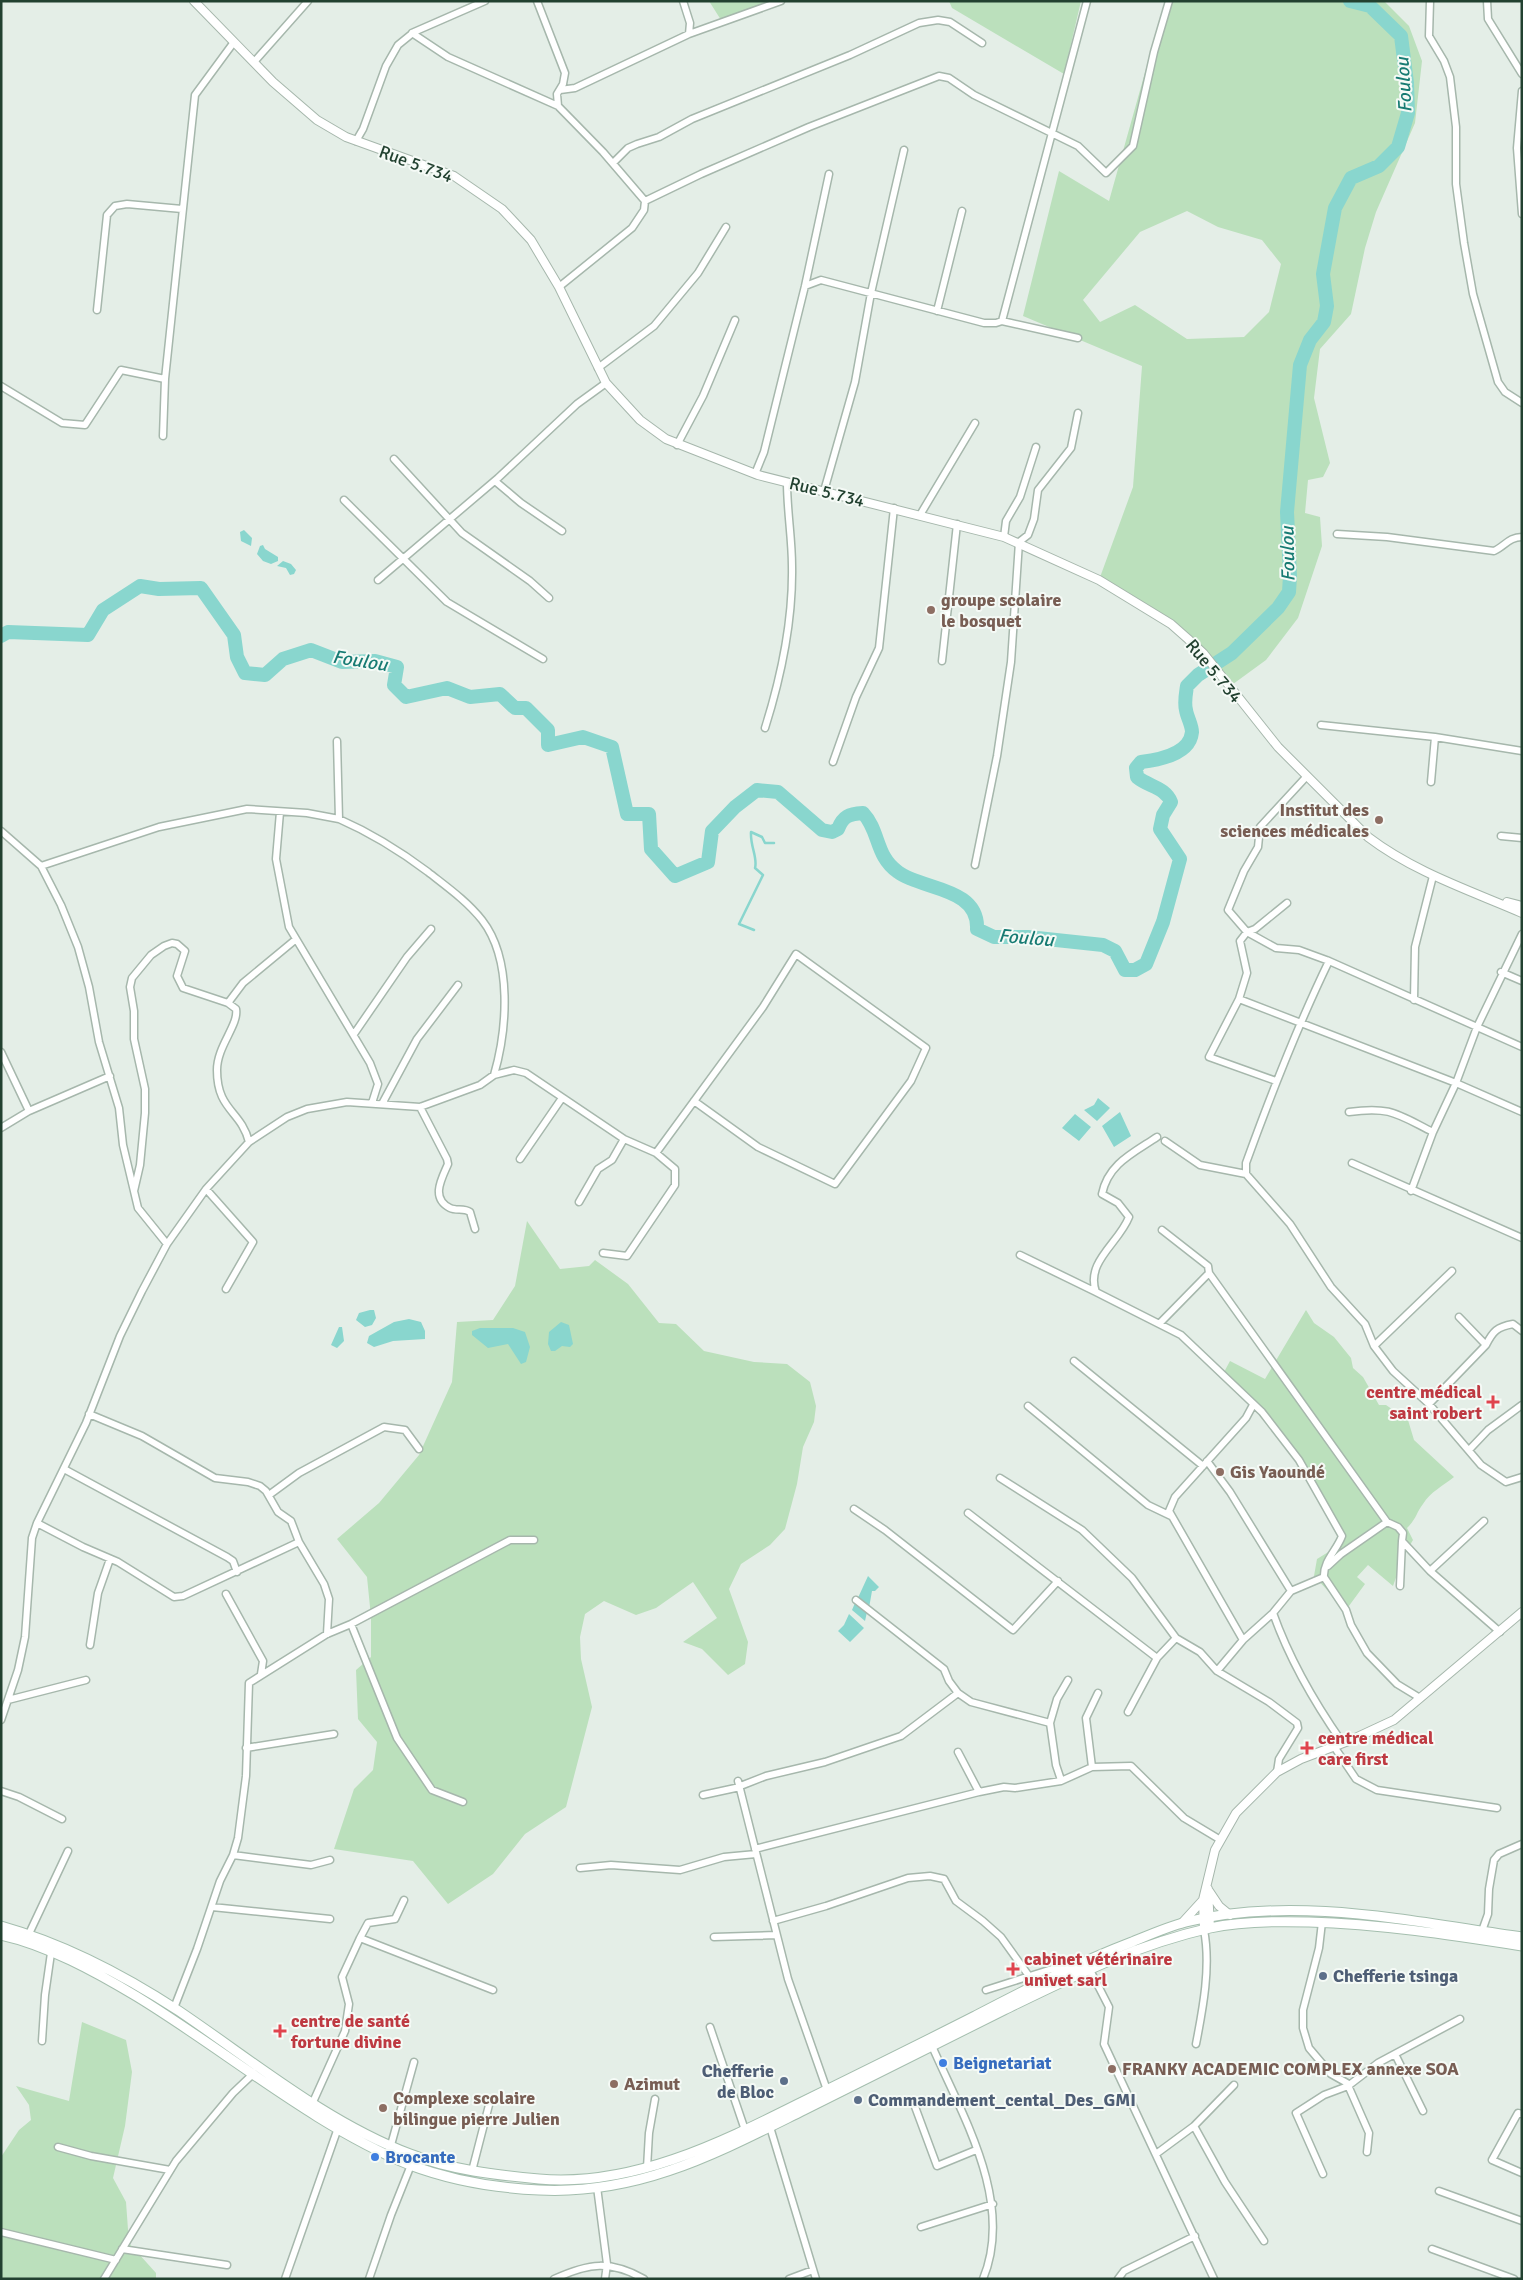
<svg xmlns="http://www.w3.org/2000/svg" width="1523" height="2280" font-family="Signika,sans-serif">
  <rect width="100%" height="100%" fill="#e4eee7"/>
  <path fill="#bbe0bc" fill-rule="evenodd" d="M 709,1 L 779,1 L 721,20 Z
    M 949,1 L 1081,1 L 1064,74 L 952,8 Z
    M 1165,1 L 1384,1 L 1409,26 L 1422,61 L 1415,123 L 1376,212 L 1365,248 L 1351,314 L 1320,349 L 1314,398 L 1330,463 L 1323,477 L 1308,480 L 1305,513 L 1320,517 L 1322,546 L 1298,618 L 1266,660 L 1229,687 L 1188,639 L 1099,580 L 1133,487 L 1142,366 L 1023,316 L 1059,171 L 1109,201 ZM 1187,211 L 1218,227 L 1262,240 L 1281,264 L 1269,312 L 1244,337 L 1187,339 L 1135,305 L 1100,322 L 1083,300 L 1140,232 Z
    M 527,1221 L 560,1269 L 589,1266 L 595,1260 L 628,1284 L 659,1323 L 676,1324 L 704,1351 L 754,1362 L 787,1364 L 810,1382 L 816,1406 L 814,1422 L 803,1447 L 797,1484 L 785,1529 L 770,1545 L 741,1564 L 729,1589 L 748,1642 L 745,1664 L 728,1675 L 702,1649 L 683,1642 L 717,1618 L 693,1582 L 656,1608 L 636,1615 L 604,1601 L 585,1614 L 580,1637 L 581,1659 L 592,1707 L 566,1807 L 525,1834 L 493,1874 L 448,1904 L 413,1861 L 334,1849 L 354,1789 L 373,1770 L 377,1742 L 358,1719 L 356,1670 L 371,1657 L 371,1617 L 367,1577 L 337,1539 L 379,1503 L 419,1455 L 452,1382 L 457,1322 L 493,1320 L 515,1286 Z
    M 1306,1310 L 1314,1323 L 1334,1337 L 1351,1358 L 1353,1368 L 1363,1377 L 1379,1405 L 1386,1405 L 1408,1420 L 1414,1440 L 1454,1477 C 1443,1486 1430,1492 1423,1504 C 1416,1513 1417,1518 1407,1528 L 1413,1540 L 1404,1555 L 1393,1586 L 1368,1565 L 1357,1577 L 1365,1584 L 1346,1610 L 1314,1576 L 1317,1559 L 1338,1546 L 1342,1536 L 1280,1435 L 1223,1374 L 1230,1361 L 1265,1379 Z
    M 82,2022 L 126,2040 L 132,2072 L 125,2126 L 113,2178 L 126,2202 L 129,2243 L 156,2273 L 156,2279 L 1,2279 L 1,2157 L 19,2130 L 31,2120 L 29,2105 L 16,2086 L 69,2101 Z"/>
  <path fill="#89d6ce" d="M 244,530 L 252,538 L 251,546 L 241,541 L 240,532 Z
    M 263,545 L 265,549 L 278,557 L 278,561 L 271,564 L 263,561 L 257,554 L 260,546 Z
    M 283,561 L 291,564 L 296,570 L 294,574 L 290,575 L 286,568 L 277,566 Z
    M 1098,1098 L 1110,1108 L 1097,1121 L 1084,1110 L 1094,1105 Z
    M 1120,1112 L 1131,1136 L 1114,1147 L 1102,1126 Z
    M 1075,1114 L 1091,1127 L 1079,1141 L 1062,1128 Z
    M 370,1310 L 374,1310 L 376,1318 L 372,1325 L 365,1327 L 356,1320 L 359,1313 Z
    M 409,1319 L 421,1322 L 425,1331 L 425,1339 L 393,1341 L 374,1347 L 367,1343 L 369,1336 L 394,1322 Z
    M 561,1322 L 569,1325 L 573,1344 L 570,1347 L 562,1346 L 555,1351 L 551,1351 L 548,1344 L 549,1332 Z
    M 339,1327 L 342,1327 L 344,1341 L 337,1348 L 331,1345 Z
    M 480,1328 L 513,1328 L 525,1332 L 530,1347 L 526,1362 L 521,1364 L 508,1344 L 488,1348 L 472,1335 L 472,1331 Z
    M 868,1576 L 879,1587 L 875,1591 L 872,1591 L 869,1608 L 857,1600 Z
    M 855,1603 L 867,1612 L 865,1621 L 852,1610 Z
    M 849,1614 L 864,1628 L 850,1642 L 838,1631 L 844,1625 Z"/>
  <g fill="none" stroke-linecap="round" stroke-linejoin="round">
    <path stroke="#89d6ce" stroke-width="2.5" d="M 754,930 L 739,924 L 763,875 L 755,868 C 758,858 750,846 751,832 L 762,837 L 765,843 L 774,843"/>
    <path stroke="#89d6ce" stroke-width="14" d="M 1,636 L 8,632 L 88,635 L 103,610 L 140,586 L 159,589 L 201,588 L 234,635 L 237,657 L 245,673 L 265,675 L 283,659 L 311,650 L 342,662 L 375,661 L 397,667 L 394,685 L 406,697 L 447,688 L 470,697 L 500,694 L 515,708 L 526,708 L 548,730 L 548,745 L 583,737 L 612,747 L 627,814 L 649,814 L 651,849 L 675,876 L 708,862 L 712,831 L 735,807 L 757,790 L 778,792 L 822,830 L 832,832 L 838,829 C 843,816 849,814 863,813 C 880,831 875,856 898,872 C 922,890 979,887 977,929 L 994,937 L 1028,937 L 1103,945 L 1115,951 L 1125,970 L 1135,970 L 1146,964 L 1163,922 L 1180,859 L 1160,829 L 1163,815 L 1171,802 C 1165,787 1149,787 1137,777 L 1136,768 L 1141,762 C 1158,760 1190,754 1192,732 C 1192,725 1187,717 1186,710 C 1184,702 1186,693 1187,686 L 1198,675 L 1232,653 L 1278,608 L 1289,592 L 1290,576 L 1287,512 L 1300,365 L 1310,340 L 1324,322 L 1327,306 L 1323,274 L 1335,208 L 1351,178 L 1379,166 L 1398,147 L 1408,113 L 1407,83 L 1401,36 L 1370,6 L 1350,1"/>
    <defs>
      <path id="minor" d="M 537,1 L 565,73 L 563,84 L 557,94 L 558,106 L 603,152 L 645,201 L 644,210 L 632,228 L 559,287
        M 683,1 L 690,23 L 689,34
        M 1430,1 L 1429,36 L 1444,61 L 1450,77 L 1456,127 L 1456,184 L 1464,243 L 1473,294 L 1498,382 L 1505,392 L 1522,403
        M 1487,1 L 1488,19 L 1522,74
        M 412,33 L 448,57 L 558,106
        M 254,62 L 308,1
        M 560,90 L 575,88 L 689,34 L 781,1
        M 1522,91 L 1517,148 L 1522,214
        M 356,141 L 363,129 L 386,66 L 398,45 L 414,32 L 485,1
        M 613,163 L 628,148 L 637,144 L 659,137 L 692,119 L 850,55 L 919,23 L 938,20 L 950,22 L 982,43
        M 645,201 L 701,174 L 809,127 L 939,76 L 949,78 L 974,95 L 1078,146 L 1106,173 L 1133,146 L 1154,52 L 1169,1
        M 805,286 L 821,280 L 984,323 L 996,323 L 1002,321 L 1087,1
        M 97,310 L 107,215 L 115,206 L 127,204 L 182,209
        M 937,311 L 962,211
        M 1002,321 L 1078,338
        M 598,368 L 654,326 L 698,273 L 726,227
        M 1,386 L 62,423 L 85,425 L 121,370 L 165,379
        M 163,436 L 165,379 L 195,95 L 234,42
        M 677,445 L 703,396 L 735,320
        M 394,459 L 462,533 L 530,581 L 549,598
        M 755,474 L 764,452 L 805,286 L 829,174
        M 495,481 L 521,503 L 562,531
        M 824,491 L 855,382 L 871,293 L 904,150
        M 344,500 L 447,602 L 543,659
        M 920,515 L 975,423
        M 1337,534 L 1387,537 L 1494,551 C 1505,546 1509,537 1522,537
        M 1004,537 L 1006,521 L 1020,497 L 1036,447
        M 378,580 L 498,478 L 577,404 L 606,383
        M 942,661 L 957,524
        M 1321,725 L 1435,737
        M 765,728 C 781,677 793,620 792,566 C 792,538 787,511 787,482
        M 337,741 L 339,819 C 371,833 400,851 428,872 C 447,887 467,901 482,920 C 513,960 507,1030 494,1075
        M 833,762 L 856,697 L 879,648 L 894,508
        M 1307,776 L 1260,827 L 1258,847 L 1244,871 L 1228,910 L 1247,932 L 1276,948 L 1299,950 L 1329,961 L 1522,1047
        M 1431,782 L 1435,737 L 1522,751
        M 280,812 L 276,859 L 289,927 L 370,1063 L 378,1084 L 372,1103
        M 1,831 L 41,866 L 61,905 L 78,947 L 89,987 L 99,1042 L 119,1108 L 123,1145 L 138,1208 L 167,1244
        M 1501,836 L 1522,838
        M 975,865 L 997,756 L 1011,662 L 1019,542 L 1028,535 L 1034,519 L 1038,490 L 1071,448 L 1078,413
        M 41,866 L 159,827 L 247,809 L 307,813 L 339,819
        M 1501,972 L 1522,981
        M 1239,999 L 1456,1083 L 1522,1112
        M 1414,1000 L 1415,947 L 1433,876
        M 228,1003 L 243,983 L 295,940
        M 354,1034 L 407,957 L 431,929
        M 1,1052 L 29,1111
        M 1276,1081 L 1209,1057 L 1239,999 L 1247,973 L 1240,941 L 1247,932 L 1255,929 L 1287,903
        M 382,1104 L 417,1039 L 458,985
        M 420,1107 L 447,1159 L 448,1164 C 442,1178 430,1198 450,1208 C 456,1211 464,1208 470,1212 L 475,1229
        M 1349,1112 C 1390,1106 1397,1114 1433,1132
        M 1,1128 L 29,1111 L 110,1076
        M 1157,1137 C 1133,1153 1108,1164 1102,1194 L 1118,1203 L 1129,1217 C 1119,1243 1085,1262 1096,1292 L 1181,1335 L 1262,1412 L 1299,1460 L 1342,1536 C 1337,1550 1323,1561 1324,1577
        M 1165,1141 L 1200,1165 L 1246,1174 L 1290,1224 L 1331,1287 L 1365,1324 L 1374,1346 L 1393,1371 L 1429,1404 L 1481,1465 L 1506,1482 L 1522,1477
        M 520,1159 L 562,1098
        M 1352,1163 L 1522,1238
        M 1246,1174 L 1246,1163 C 1271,1094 1297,1027 1329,961
        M 206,1189 L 253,1242 L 226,1289
        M 134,1191 L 140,1165 L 145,1113 L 145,1089 L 134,1039 L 134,1011 L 130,987 L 132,978 L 151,955 L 164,946 L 172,943 L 177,944 L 185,951 L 177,976 L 183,988 L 228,1003 L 236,1009 C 239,1025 217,1046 217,1070 C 217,1111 241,1110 249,1142
        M 1411,1191 L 1433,1132 L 1456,1083 L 1477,1027 L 1522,934
        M 579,1202 L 598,1169 L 612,1160 L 624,1139
        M 1162,1230 L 1208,1266 L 1209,1273 L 1387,1522 L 1398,1527 L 1403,1533 L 1402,1541 L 1430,1571 L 1500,1632
        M 603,1253 L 627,1256 L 675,1185 L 675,1169 L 656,1153
        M 1020,1255 L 1096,1292
        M 1160,1323 L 1209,1273
        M 1486,1345 C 1493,1331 1497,1327 1513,1324 L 1522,1331
        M 1374,1346 L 1452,1271
        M 1074,1361 L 1203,1466
        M 1429,1404 L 1486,1345 L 1459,1317
        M 1028,1406 L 1148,1505 L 1171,1516
        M 89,1414 L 142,1436 L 215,1478 L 248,1482 L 260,1486 L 266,1491 L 278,1512 L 291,1521 L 299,1542 L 324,1584 L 329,1599 L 327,1634
        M 1469,1450 L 1488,1430 L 1522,1405
        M 1207,1461 L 1230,1492 L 1291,1591
        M 64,1469 L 227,1557 L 233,1561 L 237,1572
        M 1000,1478 L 1082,1530 L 1132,1578 L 1176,1638
        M 269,1495 L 299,1473 L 384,1427 L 405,1430 L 419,1449
        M 854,1509 L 885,1530 L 1013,1630 L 1058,1581
        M 968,1513 L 1157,1658
        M 37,1523 L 83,1547 L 118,1562 L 174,1597 L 183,1596 L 299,1542
        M 1328,1566 L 1341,1554 L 1387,1522
        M 1430,1571 L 1484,1521
        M 1400,1586 L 1402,1541
        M 226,1594 L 263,1661 L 261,1674
        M 856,1600 L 944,1669 L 949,1681 L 958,1693 L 971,1702 L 1050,1723
        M 1273,1613 C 1289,1658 1314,1702 1342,1742
        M 351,1624 L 397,1738 L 432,1790 L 463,1802
        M 1243,1640 L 1169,1511 L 1175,1497 L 1246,1418 L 1253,1405
        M 90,1645 L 98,1593 L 110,1559
        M 1217,1671 L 1243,1640 L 1273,1613 L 1291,1591 L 1324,1577 L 1346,1610 L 1351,1625 L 1367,1653 L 1397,1684 L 1420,1698
        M 8,1700 L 86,1680
        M 1128,1712 L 1157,1658 L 1176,1638 L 1200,1652 L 1217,1671 L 1269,1702 L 1297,1723 L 1298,1728 L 1279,1759 L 1277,1772
        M 1,1720 L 18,1670 L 25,1637 L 32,1538 L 37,1523 L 86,1423 L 120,1336 L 142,1291 L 167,1244 L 206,1189 L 249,1142 L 287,1117 L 307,1109 L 347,1102 L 420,1107 L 480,1085 L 494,1075 L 514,1070 L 526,1073 L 624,1139 L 656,1153 L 763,1007 L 796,954 L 926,1048 L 911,1081 L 835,1184 L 758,1147 L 694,1101
        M 1333,1745 L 1356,1779 L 1377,1790 L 1497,1808
        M 246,1748 L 334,1734
        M 1092,1767 L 1086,1718 L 1098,1693
        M 1061,1780 L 1056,1765 L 1050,1723 L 1057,1699 L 1068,1680
        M 738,1781 L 788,1979 L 827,2090
        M 743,1785 L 766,1776 L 825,1762 L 901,1736 L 958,1693
        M 1,1791 L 19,1797 L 62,1819
        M 979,1792 L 1004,1787 L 1015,1788 L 1061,1781 L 1092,1767 L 1131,1766 L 1184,1818 L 1219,1839
        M 703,1795 L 740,1787
        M 755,1849 L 979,1792 L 958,1752
        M 233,1855 L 311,1865 L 330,1860
        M 580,1868 L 611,1865 L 680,1870 L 724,1857 L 756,1854
        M 212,1907 L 330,1919
        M 773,1921 L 826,1906 L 908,1878 L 930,1876 L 944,1879 L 956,1901 L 983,1921 L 1001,1937 L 1029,1976
        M 1322,1922 L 1319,1948 L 1303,2010 L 1303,2028 L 1309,2048 L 1331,2074 L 1347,2083 L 1369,2133 L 1367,2152
        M 1482,1931 L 1488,1914 L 1489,1889 L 1494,1860 L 1499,1854 L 1522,1844
        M 714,1937 L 776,1935
        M 27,1938 L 68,1851
        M 360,1938 L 368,1923 L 395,1919 L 404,1900
        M 1089,1968 L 1109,2007 L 1104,2044 L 1214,2279
        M 986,1990 L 1052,1969 L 1073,1965
        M 174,2008 L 197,1949 L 220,1881 L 233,1855 L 238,1838 L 246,1776 L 249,1683 L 327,1634 L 351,1624 L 510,1540 L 534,1540
        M 710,2027 L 745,2130
        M 42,2041 L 45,1995 L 51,1953
        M 1196,2044 C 1203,2008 1211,1966 1204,1930
        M 932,2046 C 962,2115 1015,2202 983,2279
        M 1395,2054 L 1423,2111
        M 313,2102 L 345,2031 L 349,2004 L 342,1977 L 360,1938 L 493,1990
        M 914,2104 L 937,2166 L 976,2150
        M 1522,2114 L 1518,2113 L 1492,2160 L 1522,2173
        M 1194,2126 L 1225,2182 L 1264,2241
        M 770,2127 L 816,2279
        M 391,2145 L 414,2062
        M 58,2147 L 91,2156 L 170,2170
        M 1156,2154 L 1194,2126 L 1234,2085
        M 647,2168 L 649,2133 L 655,2099
        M 472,2171 L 489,2105
        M 1323,2174 L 1296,2113 L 1324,2095 L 1348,2086 L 1378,2063 L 1460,2019
        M 597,2187 L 607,2264 L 605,2279
        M 1439,2191 L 1522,2221
        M 921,2227 L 993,2204
        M 1,2232 L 116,2260
        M 122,2249 L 227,2265
        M 1432,2249 L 1514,2279
        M 104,2279 L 176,2161 L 233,2093 L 254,2073
        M 285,2279 L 338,2128
        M 369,2279 L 391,2215 L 411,2165
        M 554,2279 C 589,2263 610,2260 644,2279
        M 789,2279 L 813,2270
        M 1118,2279 L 1124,2271 L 1195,2236"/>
      <path id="tertiary" d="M 194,1 L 273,82 L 317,120 L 346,137 L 454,176 L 502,209 L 531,240 L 559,287 L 606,383 L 640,420 L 666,439 L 758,475 L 1004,537 L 1099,580 L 1171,624 L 1188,639 L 1204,654 L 1278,747 L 1368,837 C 1414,872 1469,890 1522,913
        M 1507,902 L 1522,906
        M 1208,1889 L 1210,1928
        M 1209,1891 L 1219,1906 L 1230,1915
        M 1182,1923 L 1203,1900
        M 1204,1930 L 1203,1900 L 1215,1850 L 1236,1813 L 1277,1772 L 1301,1759 L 1351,1740 L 1394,1720 L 1522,1612"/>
      <path id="secondary" d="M 1,1926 C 65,1944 124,1975 179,2011 C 253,2061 326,2122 410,2154 C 451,2170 496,2175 539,2179 C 631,2187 718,2144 798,2104 C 857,2075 916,2046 975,2016 C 1027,1989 1077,1963 1132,1942 C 1149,1935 1167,1927 1186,1922 C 1295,1895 1413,1922 1522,1937
        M 1,1935 C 47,1945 96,1972 136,1996 C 225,2050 314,2126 410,2165 C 450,2180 496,2188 539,2190 C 640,2195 717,2153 804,2110 C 871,2077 937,2043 1004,2010 C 1072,1977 1135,1945 1210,1928 C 1242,1921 1276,1921 1309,1922 C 1380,1924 1451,1935 1522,1946"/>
    </defs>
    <use href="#minor" stroke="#a6b7ac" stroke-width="9"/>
    <use href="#tertiary" stroke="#a6b7ac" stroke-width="10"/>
    <use href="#secondary" stroke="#a4beae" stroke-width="11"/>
    <use href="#minor" stroke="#fff" stroke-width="6"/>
    <use href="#tertiary" stroke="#fff" stroke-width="8"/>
    <use href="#secondary" stroke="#fff" stroke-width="9"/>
  </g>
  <g fill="#8d6e63" stroke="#f5faf6" stroke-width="2">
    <circle cx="931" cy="610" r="5"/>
    <circle cx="1379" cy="820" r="5"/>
    <circle cx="1220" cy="1472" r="5"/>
    <circle cx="1112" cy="2069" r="5"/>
    <circle cx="614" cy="2084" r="5"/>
    <circle cx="383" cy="2108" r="5"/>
  </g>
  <g fill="#e0444e" stroke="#f5faf6" stroke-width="2">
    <path d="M1490.5 1394.5h5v5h5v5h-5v5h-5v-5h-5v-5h5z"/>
    <path d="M1304.5 1740.5h5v5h5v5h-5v5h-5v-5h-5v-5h5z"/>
    <path d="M1010.5 1961.5h5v5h5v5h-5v5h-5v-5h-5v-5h5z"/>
    <path d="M277.5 2023.5h5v5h5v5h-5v5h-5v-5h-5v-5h5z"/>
  </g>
  <g fill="#5c6f8a" stroke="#f5faf6" stroke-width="2">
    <circle cx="1323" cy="1976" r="5"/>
    <circle cx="784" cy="2081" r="5"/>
    <circle cx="858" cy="2100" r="5"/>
  </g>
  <g fill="#3f7fe0" stroke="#f5faf6" stroke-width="2">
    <circle cx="943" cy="2063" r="5"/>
    <circle cx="375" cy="2157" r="5"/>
  </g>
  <g text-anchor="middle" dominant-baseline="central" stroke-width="4" stroke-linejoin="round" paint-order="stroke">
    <g font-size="18" fill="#224130" stroke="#f5faf6">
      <text transform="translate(416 164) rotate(20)">Rue 5.734</text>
      <text transform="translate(827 492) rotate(14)">Rue 5.734</text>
      <text transform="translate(1214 671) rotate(50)">Rue 5.734</text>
    </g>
    <g font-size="18" font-weight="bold" fill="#785e54" stroke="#f5faf6" text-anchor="start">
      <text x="941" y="600">groupe scolaire<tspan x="941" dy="21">le bosquet</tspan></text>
      <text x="1369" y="810" text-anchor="end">Institut des<tspan x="1369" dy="21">sciences médicales</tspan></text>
      <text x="1230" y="1472">Gis Yaoundé</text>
      <text x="1122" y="2069">FRANKY ACADEMIC COMPLEX annexe SOA</text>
      <text x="624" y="2084">Azimut</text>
      <text x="393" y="2098">Complexe scolaire<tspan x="393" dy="21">bilingue pierre Julien</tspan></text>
    </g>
    <g font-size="18" font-weight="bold" fill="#be3a42" stroke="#f5faf6" text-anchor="start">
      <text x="1482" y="1392" text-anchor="end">centre médical<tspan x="1482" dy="21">saint robert</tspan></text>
      <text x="1318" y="1738">centre médical<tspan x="1318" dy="21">care first</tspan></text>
      <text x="1024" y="1959">cabinet vétérinaire<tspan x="1024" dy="21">univet sarl</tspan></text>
      <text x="291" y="2021">centre de santé<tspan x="291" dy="21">fortune divine</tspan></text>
    </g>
    <g font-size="18" font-weight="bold" fill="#4e5e75" stroke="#f5faf6" text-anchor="start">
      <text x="1333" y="1976">Chefferie tsinga</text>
      <text x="774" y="2071" text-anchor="end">Chefferie<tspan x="774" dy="21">de Bloc</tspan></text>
      <text x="868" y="2100">Commandement_cental_Des_GMI</text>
    </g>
    <g font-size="18" font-weight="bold" fill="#366cbe" stroke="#f5faf6" text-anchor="start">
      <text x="953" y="2063">Beignetariat</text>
      <text x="385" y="2157">Brocante</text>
    </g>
    <g font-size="19" font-style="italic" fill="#177b73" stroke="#f5faf6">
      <text transform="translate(1404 85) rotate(-93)">Foulou</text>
      <text transform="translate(1288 554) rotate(-91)">Foulou</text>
      <text transform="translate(360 661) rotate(9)">Foulou</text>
      <text transform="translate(1026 938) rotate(5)">Foulou</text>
    </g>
  </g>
  <rect width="1523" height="2280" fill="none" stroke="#224130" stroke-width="5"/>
</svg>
